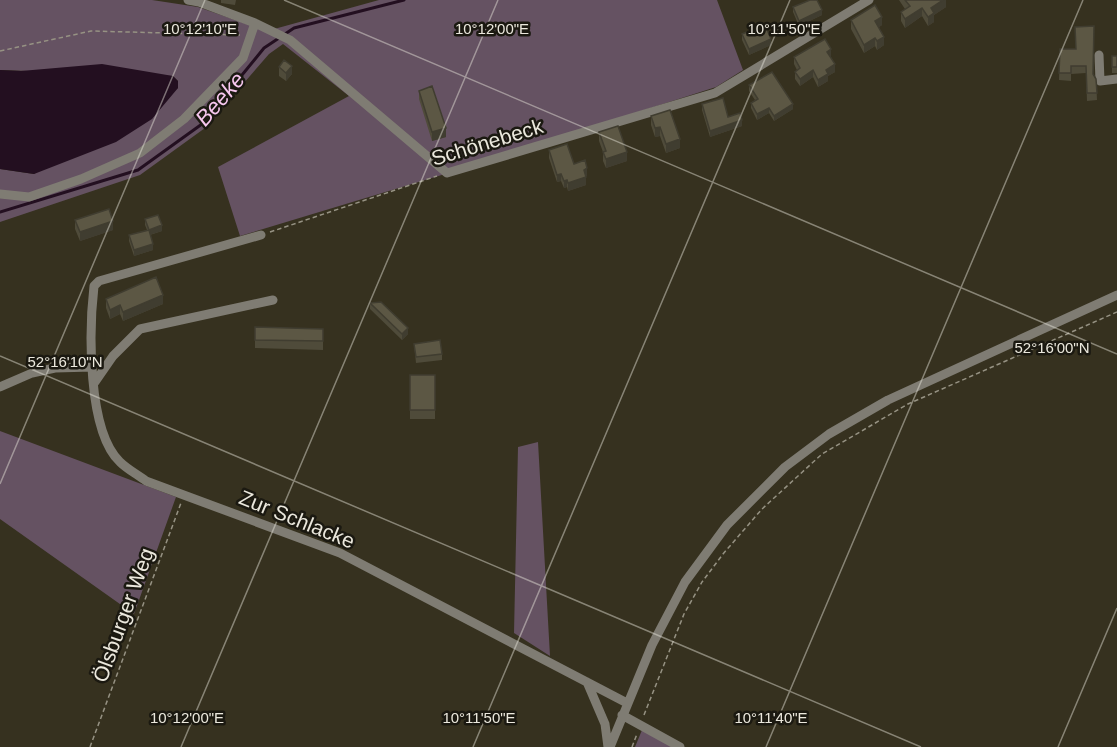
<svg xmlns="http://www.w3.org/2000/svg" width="1117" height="747" font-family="Helvetica,sans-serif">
  <rect width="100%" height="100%" fill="#36311f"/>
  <path fill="#655262" d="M 0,0 L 152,0 L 198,7 L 267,31 L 379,0 L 717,0 L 743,70 L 716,87 L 445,174 L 240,236 L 218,167 L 349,96 L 283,44 L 269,54 L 205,128 L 140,175 L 0,222 L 0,169 L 34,174 L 178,88 L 178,81 L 173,76 L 0,70 Z
    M 0,431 L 176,497 L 134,614 L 0,519 Z
    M 538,442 L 550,656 L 514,633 L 518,447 Z
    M 642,730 L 675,747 L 635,747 Z"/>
  <path fill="#230f20" d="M 102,64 L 173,76 L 178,81 L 178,88 L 152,119 L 116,142 L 34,174 L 0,169 L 0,70 L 21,71 Z"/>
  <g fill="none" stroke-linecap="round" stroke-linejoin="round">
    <path stroke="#230f20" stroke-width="3" d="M 0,212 L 138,170 L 202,124 L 264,48 L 294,28 L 404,0"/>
    <path stroke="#969283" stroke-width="1.5" stroke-dasharray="4.5 3" stroke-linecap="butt" d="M 0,51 L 91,31 L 240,35
      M 270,232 L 437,176
      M 644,715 L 684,614 L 702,582 L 723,554 L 762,509 L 822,454 L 908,404 L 1117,312
      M 90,747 L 181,503
      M 632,747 L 637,734"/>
    <path stroke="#7f7c73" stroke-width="9" d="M 188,0 L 199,2 L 255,23 L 290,40 L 447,173 L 715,93 L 869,0
      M 1099,55 L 1100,81 L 1117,79
      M 0,194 L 29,197 L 81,179 L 140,153 L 184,119 L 243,58 L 255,23
      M 261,235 L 99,281 L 94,286 C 89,329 87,431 120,462 C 127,469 138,475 146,481 L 340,553 L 627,703
      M 95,382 L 113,356 L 140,329 L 273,300
      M 0,387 L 32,373 L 55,368 L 92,367
      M 587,682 L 605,724 L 608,747
      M 622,715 L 680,747
      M 610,747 L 652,645 L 685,582 L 727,525 L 785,467 L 829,434 L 888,400 L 1117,295"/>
  </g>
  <path fill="#4f4b3a" d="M 221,0 L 236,0 L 235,5 L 221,3 Z
    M 899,0 L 946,0 L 946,7 L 934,15 L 934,22 L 928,26 L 922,16 L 905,28 L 901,21 L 901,12 L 905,9 Z
    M 793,7 L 822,15 L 799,26 L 793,12 Z
    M 851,20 L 882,25 L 879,27 L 884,45 L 877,50 L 875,46 L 864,53 L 851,29 Z
    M 742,34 L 771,45 L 749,55 L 742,40 Z
    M 1060,49 L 1076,49 L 1096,79 L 1097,100 L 1087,101 L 1086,73 L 1071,74 L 1071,81 L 1059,80 Z
    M 1112,56 L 1117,56 L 1117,73 L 1112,73 Z
    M 794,57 L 831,57 L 835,72 L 828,76 L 828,81 L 818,87 L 813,77 L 800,86 L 795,79 L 795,72 L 797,70 L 794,64 Z
    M 279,67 L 292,74 L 286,81 L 279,76 Z
    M 749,85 L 793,109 L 774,121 L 769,113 L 757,120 L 751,108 L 751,103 L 755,100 L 749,91 Z
    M 419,91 L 446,137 L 432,141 L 419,99 Z
    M 702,104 L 728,117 L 742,126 L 710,137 L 702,110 Z
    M 651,116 L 680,148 L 666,153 L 660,136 L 655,137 L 651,125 Z
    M 599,132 L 627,161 L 606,168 L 603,161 L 603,152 L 599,141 Z
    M 549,150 L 574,164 L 587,176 L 586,176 L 586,185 L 568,191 L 567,187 L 564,188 L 561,181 L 557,182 L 549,158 Z
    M 145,219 L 162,231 L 150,235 L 153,250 L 134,256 L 129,241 L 129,235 L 147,230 L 145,225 Z
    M 75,220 L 113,230 L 80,241 L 75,229 Z
    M 106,299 L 163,304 L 123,321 L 120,314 L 110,319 L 106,308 Z
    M 370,303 L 408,334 L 402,340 L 370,309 Z
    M 255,327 L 323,329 L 323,350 L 255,348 Z
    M 414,344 L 442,354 L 442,360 L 416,363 Z
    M 410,375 L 435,375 L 435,419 L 410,419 Z"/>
  <path fill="#403d30" d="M 943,0 L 946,0 L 946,7 L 934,15 L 934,22 L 928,26 L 928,17 L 931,8 Z
    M 922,8 L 922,16 L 905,28 L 905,19 Z
    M 822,10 L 822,15 L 799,26 L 799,21 Z
    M 882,17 L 882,25 L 875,30 L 875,21 Z
    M 884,37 L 884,45 L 877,50 L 877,41 Z
    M 875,38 L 875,46 L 864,53 L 864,45 Z
    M 771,39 L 771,45 L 749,55 L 749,49 Z
    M 831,49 L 831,57 L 827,59 L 827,52 Z
    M 835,64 L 835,72 L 828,76 L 828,81 L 818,87 L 818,80 L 826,70 Z
    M 292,66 L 292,74 L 286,81 L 286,73 Z
    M 813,70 L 813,77 L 800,86 L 800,79 Z
    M 793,104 L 793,109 L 774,121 L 774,116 Z
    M 769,108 L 769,113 L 757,120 L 757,114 Z
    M 742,120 L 742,126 L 710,137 L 710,131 Z
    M 660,127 L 660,136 L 655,137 L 655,128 Z
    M 446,128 L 446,137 L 432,141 L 432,132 Z
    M 680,139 L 680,148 L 666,153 L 666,144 Z
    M 627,152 L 627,161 L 606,168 L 606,159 Z
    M 587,168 L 587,176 L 584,177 L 584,170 Z
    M 561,174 L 561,181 L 557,182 L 557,175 Z
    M 586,177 L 586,185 L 568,191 L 568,183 Z
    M 567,180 L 567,187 L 564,188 L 564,181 Z
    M 113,221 L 113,230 L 80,241 L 80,232 Z
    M 162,225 L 162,231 L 149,235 L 149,230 Z
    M 153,244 L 153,250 L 134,256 L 134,250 Z
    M 163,295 L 163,304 L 123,321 L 123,312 Z
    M 120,305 L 120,314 L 110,319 L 110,310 Z
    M 408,328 L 408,334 L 402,340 L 402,334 Z"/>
  <path fill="#5c5744" stroke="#403d30" stroke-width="1.5" d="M 810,0 L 817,0 L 822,10 L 799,21 L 793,7 Z
    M 905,0 L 943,0 L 931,8 L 934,13 L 928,17 L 922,8 L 905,19 L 901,12 L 910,6 Z
    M 875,5 L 882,17 L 875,21 L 884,37 L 877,41 L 875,38 L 864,45 L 851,20 Z
    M 765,25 L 771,39 L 749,49 L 742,34 Z
    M 1094,26 L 1093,74 L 1096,79 L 1097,93 L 1087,93 L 1086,66 L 1071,66 L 1071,73 L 1059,73 L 1060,49 L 1076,49 L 1075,27 Z
    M 825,39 L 831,49 L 827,52 L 835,64 L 826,70 L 828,74 L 818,80 L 813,70 L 800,79 L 795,72 L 800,68 L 794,57 Z
    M 1112,56 L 1117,56 L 1117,67 L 1112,67 Z
    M 284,60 L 292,66 L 286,73 L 279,67 Z
    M 772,72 L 793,104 L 774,116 L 769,108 L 757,114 L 751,103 L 758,99 L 749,85 Z
    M 432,86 L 446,128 L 432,132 L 419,91 Z
    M 723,98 L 728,117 L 740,113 L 742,120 L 710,131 L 702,104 Z
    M 670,110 L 680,139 L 666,144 L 660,127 L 655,128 L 651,116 Z
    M 618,126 L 627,152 L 606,159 L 603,152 L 606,151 L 599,132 Z
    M 567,144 L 574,164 L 585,160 L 587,168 L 584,170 L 586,177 L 568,183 L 567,180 L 564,181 L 561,174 L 557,175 L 549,150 Z
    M 109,209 L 113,221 L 80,232 L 75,220 Z
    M 158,215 L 162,225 L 149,230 L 145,219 Z
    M 149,230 L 153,244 L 134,250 L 129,235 Z
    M 156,277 L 163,295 L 123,312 L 120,305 L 110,310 L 106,299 Z
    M 381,302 L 408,328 L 402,334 L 370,303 Z
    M 255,327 L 323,329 L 323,341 L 255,340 Z
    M 440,340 L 442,354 L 416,357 L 414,344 Z
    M 410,375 L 435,375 L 435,410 L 410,410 Z"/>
  <path fill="none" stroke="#ebe8dd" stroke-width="1.5" stroke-opacity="0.45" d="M 284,0 L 1117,354M 0,356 L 921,747M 0,484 L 205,0M 181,747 L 498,0M 473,747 L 790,0M 766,747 L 1083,0M 1058,747 L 1117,608"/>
  <g text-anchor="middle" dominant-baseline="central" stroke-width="5" stroke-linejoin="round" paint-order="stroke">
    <g font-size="21" fill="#ebe8dd" stroke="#1b1911">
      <text transform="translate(487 142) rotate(-17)">Schönebeck</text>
      <text transform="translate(297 519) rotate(22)">Zur Schlacke</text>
      <text transform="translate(123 615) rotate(-70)">Ölsburger Weg</text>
    </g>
    <g font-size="22" font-style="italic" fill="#f7c7ef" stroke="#1b1911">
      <text transform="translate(220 99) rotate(-49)">Beeke</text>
    </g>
  </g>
  <g font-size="15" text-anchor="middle" fill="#ebe8dd" stroke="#1b1911" stroke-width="5" stroke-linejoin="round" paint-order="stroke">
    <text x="200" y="34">10°12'10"E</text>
    <text x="492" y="34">10°12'00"E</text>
    <text x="784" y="34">10°11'50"E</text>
    <text x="1052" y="353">52°16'00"N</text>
    <text x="65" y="367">52°16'10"N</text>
    <text x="187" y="723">10°12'00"E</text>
    <text x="479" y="723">10°11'50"E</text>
    <text x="771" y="723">10°11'40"E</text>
  </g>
</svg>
